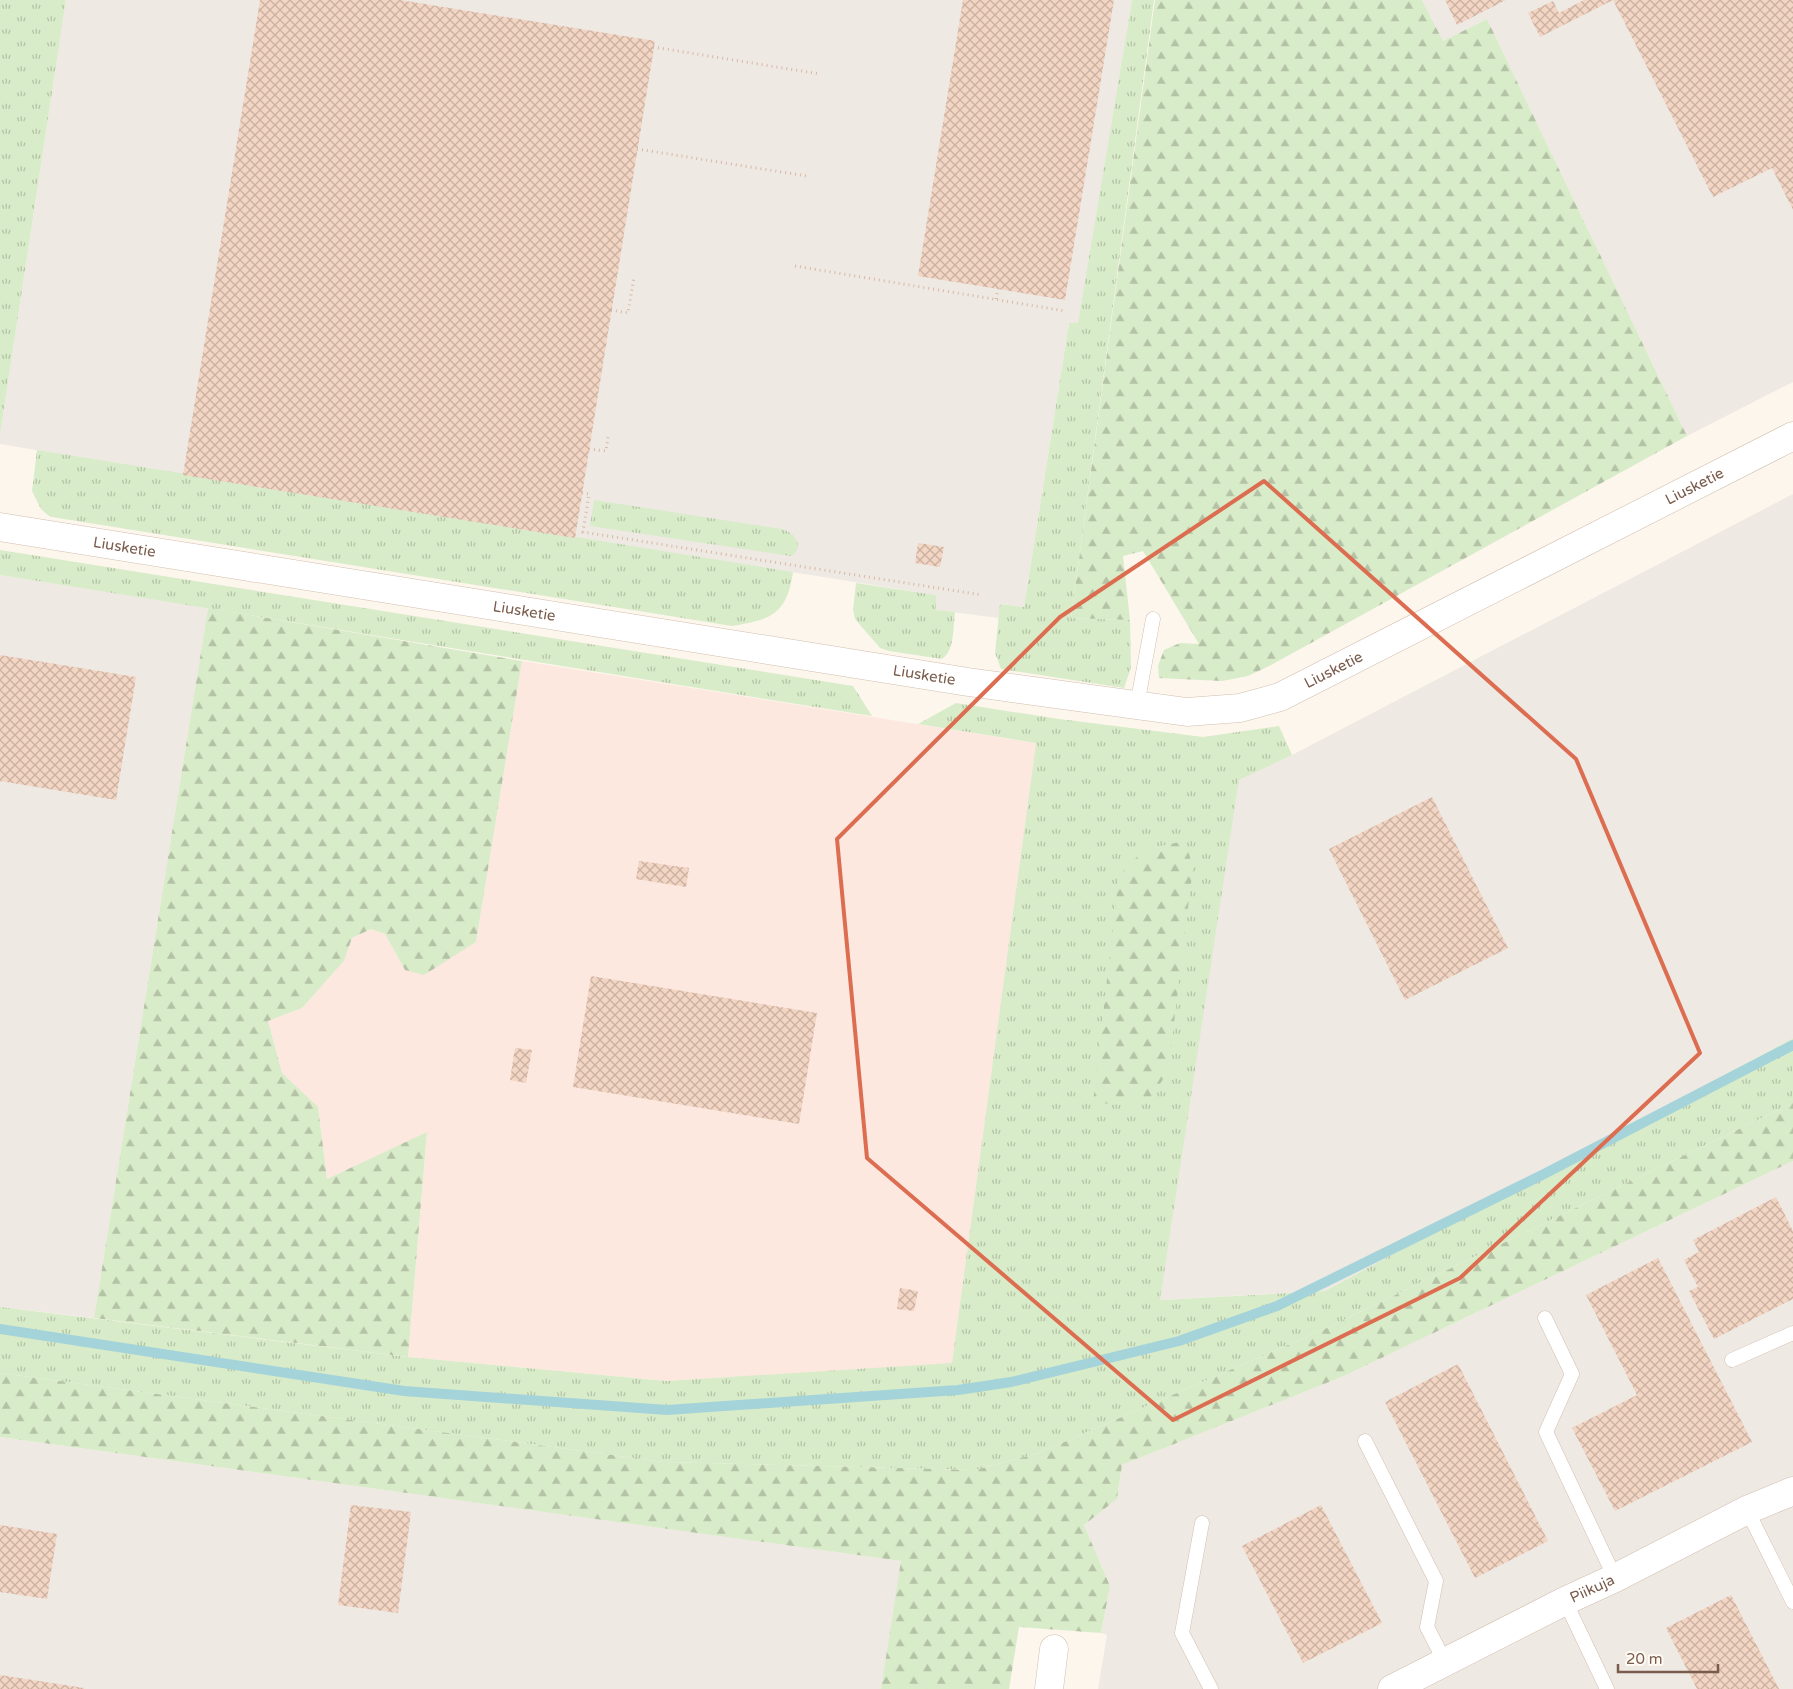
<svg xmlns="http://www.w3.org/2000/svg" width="1793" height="1689" font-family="'Varela Round',sans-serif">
  <defs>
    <pattern id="grass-tufts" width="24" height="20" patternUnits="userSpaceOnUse" patternTransform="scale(1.25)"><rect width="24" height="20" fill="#d8ecc9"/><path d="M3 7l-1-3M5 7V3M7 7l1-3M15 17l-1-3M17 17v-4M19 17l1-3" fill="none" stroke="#b4c2a5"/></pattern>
    <pattern id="forest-firs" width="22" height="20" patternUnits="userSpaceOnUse" patternTransform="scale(1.25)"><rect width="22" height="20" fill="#d8ecc9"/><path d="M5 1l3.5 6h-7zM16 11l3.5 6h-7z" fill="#b4c2a5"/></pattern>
    <pattern id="building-cross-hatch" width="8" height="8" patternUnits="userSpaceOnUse" patternTransform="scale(1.25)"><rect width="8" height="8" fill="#f3d5c3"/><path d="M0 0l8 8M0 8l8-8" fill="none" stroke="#cab0a1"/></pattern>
  </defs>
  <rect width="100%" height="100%" fill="#fdf6ec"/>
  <path fill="#fde8e0" d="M 522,661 L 1036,743 L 952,1364 L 666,1381 L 408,1357 L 427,1133 L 327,1179 L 318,1108 L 282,1073 L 268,1021 L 302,1008 L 344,961 L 352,938 L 371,929 L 385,934 L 405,970 L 476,942 Z"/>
  <path fill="#efe9e4" d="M 66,0 L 1132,0 L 1078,324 L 1069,323 L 1024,607 L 1001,604 L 999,618 L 936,610 L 936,595 L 183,475 L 0,444 L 0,435 Z
    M 1422,0 L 1793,0 L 1793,382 L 1687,436 L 1487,19 L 1443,41 Z
    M 1793,494 L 1793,1038 L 1325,1291 L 1159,1300 L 1239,779 L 1292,755 Z
    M 0,575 L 208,608 L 94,1318 L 0,1307 Z
    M 1793,1161 L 1793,1689 L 1098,1689 L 1107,1635 L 1101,1633 L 1110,1586 L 1084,1525 L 1117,1499 L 1122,1465 L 1344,1376 Z
    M 0,1437 L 902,1561 L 881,1689 L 0,1689 Z"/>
  <path fill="url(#grass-tufts)" d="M 0,0 L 66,0 L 0,435 Z
    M 1132,0 L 1154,0 L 1071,618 L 1130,620 L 1131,668 L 1124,688 L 1001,669 L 995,653 L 1000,604 L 1024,607 L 1069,323 L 1078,323 Z
    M 37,450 L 793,572 C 787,614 771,620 732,626 L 58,518 L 49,516 L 41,509 L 32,491 Z
    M 594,500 L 782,529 C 796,533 805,547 791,556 L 590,526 Z
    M 0,550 L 853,686 L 872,716 C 581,670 291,621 0,575 Z
    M 856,583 L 936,595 L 936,610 L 955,612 C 953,626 955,651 942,659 L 889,651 L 880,648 L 855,619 L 853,610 Z
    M 956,703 L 1059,719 L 1203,737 L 1279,726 L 1292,755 L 1239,780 L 1160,1300 L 1325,1291 L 1793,1038 L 1793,1103 L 1327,1328 L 1039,1453 L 975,1470 L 664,1462 L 0,1373 L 0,1307 L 408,1357 L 666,1381 L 952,1363 L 1036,743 L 918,724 Z"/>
  <path fill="url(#forest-firs)" d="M 1155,0 L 1422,0 L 1443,41 L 1487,19 L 1687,436 L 1271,665 L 1248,676 L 1222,681 L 1159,678 L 1158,666 L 1164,650 L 1180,643 L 1199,644 L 1143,551 L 1123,556 L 1130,620 L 1071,618 Z
    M 208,608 L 522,661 L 476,942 L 424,975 L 405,970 L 385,934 L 371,929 L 352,938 L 344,961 L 302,1008 L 268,1021 L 282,1073 L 318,1107 L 327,1179 L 427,1132 L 408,1357 L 94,1318 Z
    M 1185,841 L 1193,867 L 1168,1072 L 1151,1097 L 1120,1105 L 1093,1102 L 1119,875 L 1145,849 Z
    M 1793,1103 L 1793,1161 L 1344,1376 L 1122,1465 L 1117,1499 L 1084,1525 L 1110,1586 L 1101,1633 L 1019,1627 L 1009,1689 L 881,1689 L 901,1561 L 0,1437 L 0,1373 L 664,1462 L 975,1470 L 1039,1453 L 1327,1328 Z"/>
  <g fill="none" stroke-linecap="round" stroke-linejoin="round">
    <path stroke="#a5d3da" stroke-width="10" d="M 0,1329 L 404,1391 L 667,1410 L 958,1390 L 1011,1382 L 1179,1341 L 1277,1306 L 1544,1174 L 1793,1045"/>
  </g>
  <path fill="url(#building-cross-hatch)" d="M 260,0 L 400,0 L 655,41 L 575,538 L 183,475 Z
    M 963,0 L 1114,0 L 1065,300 L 918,276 Z
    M 1445,0 L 1506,0 L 1457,25 Z
    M 1584,0 L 1793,0 L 1793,210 L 1772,168 L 1713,197 L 1613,0 L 1540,37 L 1528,13 L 1553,1 L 1559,13 Z
    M 918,543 L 944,547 L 940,567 L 915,563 Z
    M 0,655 L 136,677 L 116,800 L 0,781 Z
    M 1432,797 L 1508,948 L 1405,1000 L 1329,849 Z
    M 639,861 L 689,868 L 686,887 L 636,879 Z
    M 591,976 L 817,1013 L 799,1124 L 573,1087 Z
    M 515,1048 L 532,1050 L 526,1083 L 510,1080 Z
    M 1776,1197 L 1793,1231 L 1793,1299 L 1714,1339 L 1689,1291 L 1698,1287 L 1684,1260 L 1699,1252 L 1693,1240 Z
    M 1658,1258 L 1752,1442 L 1615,1511 L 1572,1428 L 1637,1395 L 1586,1295 Z
    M 900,1288 L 918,1291 L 914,1311 L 897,1309 Z
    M 1458,1364 L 1548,1541 L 1475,1578 L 1385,1402 Z
    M 351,1505 L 411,1512 L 398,1613 L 338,1605 Z
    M 1321,1505 L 1382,1623 L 1303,1663 L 1242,1546 Z
    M 0,1525 L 57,1534 L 47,1599 L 0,1592 Z
    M 1731,1595 L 1779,1689 L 1697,1689 L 1666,1628 Z
    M 0,1675 L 84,1688 L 84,1689 L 0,1689 Z"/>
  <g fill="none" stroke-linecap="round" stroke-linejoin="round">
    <defs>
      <path id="lane" d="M 1137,705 L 1153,619
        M 1545,1318 L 1572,1374 L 1546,1432 L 1615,1578
        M 1732,1360 L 1793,1333
        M 1365,1441 L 1436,1581 L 1427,1627 L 1445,1662
        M 1747,1510 L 1793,1602
        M 1202,1523 L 1182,1633 L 1211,1689
        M 1565,1601 L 1607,1689"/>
      <g id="street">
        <path id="s1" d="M 0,527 L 968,682 L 1187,712 L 1240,708 L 1280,697 L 1793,436"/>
        <path d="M 1049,1689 L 1054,1649"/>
        <path id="s2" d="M 1392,1689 L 1565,1601 L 1615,1578 L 1747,1510 L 1793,1491"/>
      </g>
    </defs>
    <use href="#lane" stroke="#d1beb0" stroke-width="15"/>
    <use href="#street" stroke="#d1beb0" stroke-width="29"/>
    <path stroke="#d9b8a5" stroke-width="3" stroke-dasharray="1 4" stroke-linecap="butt" d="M 653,47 L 820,74
      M 637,149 L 807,176
      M 795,266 L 1065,311
      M 996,299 L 998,289
      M 611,310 L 628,313 L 634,277
      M 589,449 L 606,451 L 608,437
      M 582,493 L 589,494 L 583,532 L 982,595"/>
    <use href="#lane" stroke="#fff" stroke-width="14"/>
    <use href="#street" stroke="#fff" stroke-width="28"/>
  </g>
  <path fill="none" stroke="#dc6d51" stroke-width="4" stroke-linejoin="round" d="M 1264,481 L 1576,759 L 1700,1053 L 1460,1278 L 1173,1420 L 867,1158 L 837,839 L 1060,617 Z"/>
  <g text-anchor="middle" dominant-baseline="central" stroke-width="4.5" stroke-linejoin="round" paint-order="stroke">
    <g font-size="15" fill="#7a5c4d" stroke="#fffaf3">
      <text stroke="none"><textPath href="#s1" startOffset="1761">Liusketie</textPath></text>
      <text stroke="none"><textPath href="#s1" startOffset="126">Liusketie</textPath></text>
      <text stroke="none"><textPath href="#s1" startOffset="531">Liusketie</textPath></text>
      <text stroke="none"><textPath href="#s1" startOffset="1356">Liusketie</textPath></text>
      <text stroke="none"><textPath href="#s1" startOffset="936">Liusketie</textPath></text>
      <text stroke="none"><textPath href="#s2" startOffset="224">Piikuja</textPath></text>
    </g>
  </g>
  <path d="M1618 1664v8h100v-8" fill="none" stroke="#7a5c4d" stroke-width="2.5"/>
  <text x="1626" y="1664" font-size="15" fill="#7a5c4d" stroke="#fffaf3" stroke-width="4" paint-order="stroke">20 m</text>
</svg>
